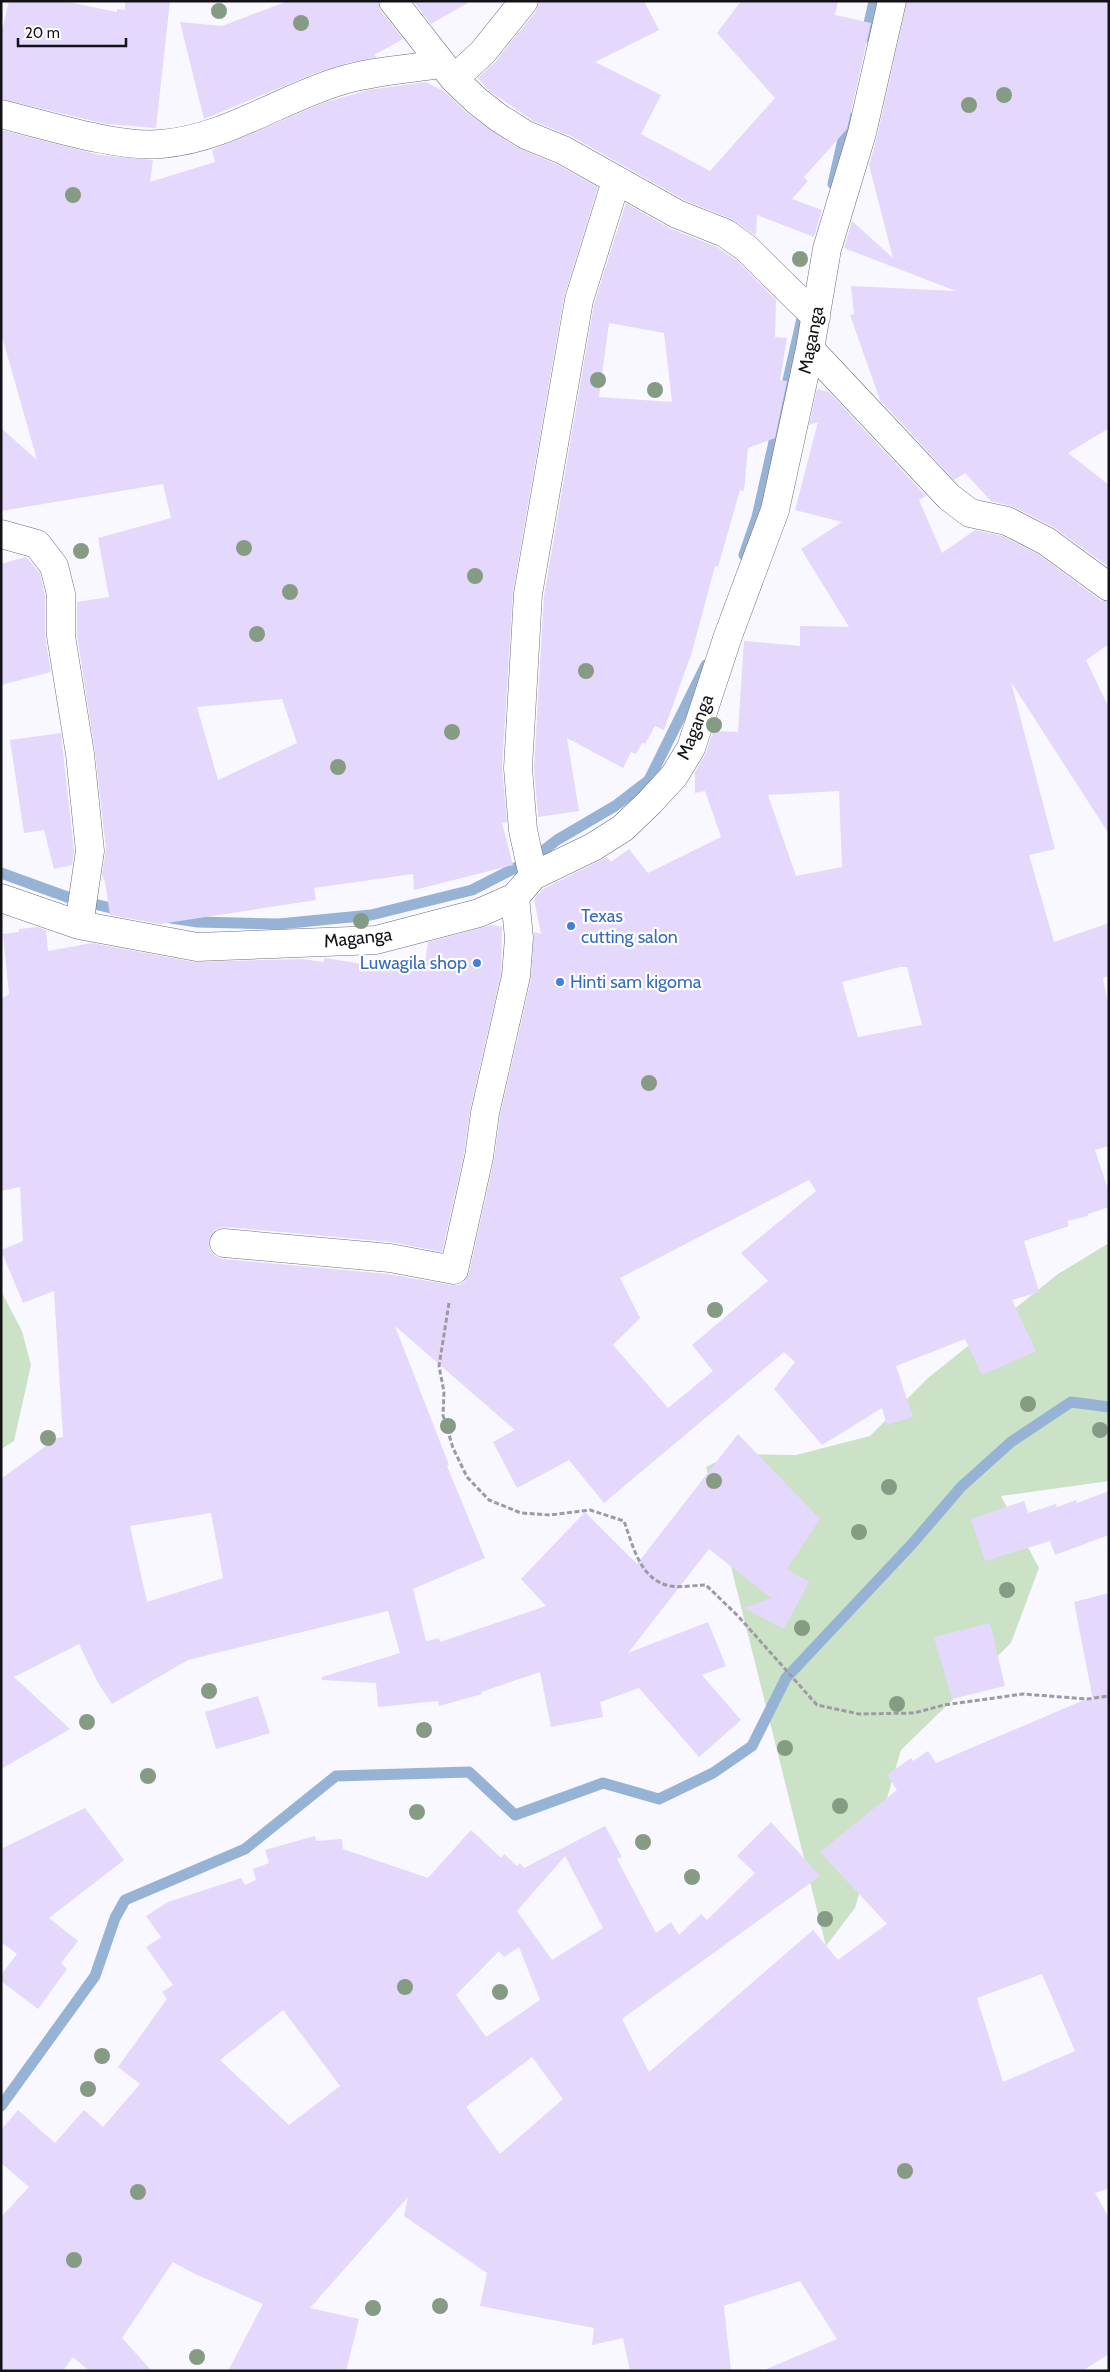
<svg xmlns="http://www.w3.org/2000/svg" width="1110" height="2372" font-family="Cabin,sans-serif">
  <rect width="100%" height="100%" fill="#f9f7ff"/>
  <path fill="#cbe2c6" d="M 1109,1243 L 1109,1481 L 1001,1496 L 1039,1568 L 1011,1643 L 901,1750 L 855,1908 L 826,1946 L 706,1467 L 732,1454 L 796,1455 L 870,1436 L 928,1378 L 1058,1274 Z
    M 1,1291 L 22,1331 L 31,1365 L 14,1441 L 1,1449 Z"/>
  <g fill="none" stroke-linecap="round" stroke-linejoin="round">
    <path stroke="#96b3d6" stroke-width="11" d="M 866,37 L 874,1
      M 833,184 L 848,117
      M 744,555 L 757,517 L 803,314
      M 1,873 L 70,898 L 123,911
      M 171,918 L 198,922 L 279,924 L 371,915 L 472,890 L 531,860 L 557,840 L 615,806 L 649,780 L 706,665
      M 1,2106 L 95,1976 L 115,1918 L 125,1900 L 245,1849 L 336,1776 L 469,1772 L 515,1815 L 603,1783 L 659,1799 L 713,1773 L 752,1746 L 786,1678 L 912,1544 L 961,1487 L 1011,1442 L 1071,1402 L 1109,1407"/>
  </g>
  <path fill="#e4d9fc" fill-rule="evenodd" d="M 9,1 L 63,1 L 117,12 L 117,9 L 125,10 L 125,1 L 170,1 L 156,128 L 106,124 L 1,99 L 1,35 Z
    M 288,1 L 378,1 L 381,11 L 403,39 L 374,55 L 377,57 L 348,63 L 313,74 L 204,119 L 180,22 L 222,26 Z
    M 413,1 L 471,1 L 431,24 Z
    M 539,1 L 644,1 L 659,30 L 595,62 L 661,95 L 641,134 L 710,171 L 775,98 L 717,33 L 741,1 L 838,1 L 835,15 L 871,23 L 847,129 L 804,177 L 808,181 L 792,199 L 822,210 L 814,237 L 757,215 L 756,236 L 731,219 L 684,200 L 571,136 L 533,121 L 487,89 L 478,78 L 495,62 L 536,11 Z
    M 907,1 L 1109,1 L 1109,428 L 1068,453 L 1109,485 L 1109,567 L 1053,527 L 1014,507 L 991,501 L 965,473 L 954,480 L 880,400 L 850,315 L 854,314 L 851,286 L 956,291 L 844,248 L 852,221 L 893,258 L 869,165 L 877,137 Z
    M 426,82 L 445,92 L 467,113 L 518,148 L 556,164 L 598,187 L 564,297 L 513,591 L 502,767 L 507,822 L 502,823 L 513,865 L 414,890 L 413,874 L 314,888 L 316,900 L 160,924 L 110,915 L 105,882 L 102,875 L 106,849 L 95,752 L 77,635 L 77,602 L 109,597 L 98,538 L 171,518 L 163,484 L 1,511 L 1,428 L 37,460 L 1,333 L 1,130 L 100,155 L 153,160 L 150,182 L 215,162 L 212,150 L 323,103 L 368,90 ZM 282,699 L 297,743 L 218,780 L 197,707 Z
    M 626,203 L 669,228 L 717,247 L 736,260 L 776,300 L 775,337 L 787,338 L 780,380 L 787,381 L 775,438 L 748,448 L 744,491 L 740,490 L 718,567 L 715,566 L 692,652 L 664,730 L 655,726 L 645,744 L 642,743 L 636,754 L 631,752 L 623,768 L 567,738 L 579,811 L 538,817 L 534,768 L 544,596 L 594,304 ZM 609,323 L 664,333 L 672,402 L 599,397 Z
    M 817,389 L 829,392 L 926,496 L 919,500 L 942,553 L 975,530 L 1002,536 L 1038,554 L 1100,600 L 1109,602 L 1109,644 L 1086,660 L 1109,708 L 1109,834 L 1011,682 L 1055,849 L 1029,855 L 1054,942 L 1109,923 L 1109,976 L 1103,978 L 1109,1010 L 1109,1146 L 1095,1150 L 1109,1192 L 1109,1207 L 1088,1214 L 1088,1216 L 1067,1221 L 1069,1226 L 1024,1241 L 1039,1292 L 1012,1300 L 1036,1351 L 982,1375 L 965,1339 L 896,1366 L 913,1417 L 887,1425 L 882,1408 L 822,1445 L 774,1389 L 795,1362 L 784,1352 L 604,1503 L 569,1460 L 517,1488 L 493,1442 L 515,1430 L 395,1326 L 449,1465 L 447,1466 L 485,1558 L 413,1589 L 426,1641 L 439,1638 L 440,1642 L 546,1606 L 521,1579 L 585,1512 L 637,1564 L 738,1434 L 820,1519 L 787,1569 L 809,1582 L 784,1629 L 744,1608 L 771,1598 L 709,1549 L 628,1653 L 708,1622 L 726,1666 L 702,1675 L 741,1720 L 699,1757 L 639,1688 L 600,1702 L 603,1717 L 551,1727 L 540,1672 L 481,1692 L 482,1694 L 439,1706 L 438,1701 L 378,1707 L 376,1683 L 322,1680 L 322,1677 L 400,1653 L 388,1611 L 188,1660 L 112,1704 L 98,1683 L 79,1644 L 14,1677 L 70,1729 L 1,1769 L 1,1479 L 57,1438 L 63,1437 L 54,1291 L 23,1303 L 1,1250 L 23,1241 L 20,1187 L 1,1191 L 1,999 L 9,994 L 3,934 L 19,932 L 19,929 L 37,927 L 46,930 L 48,951 L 92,943 L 194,962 L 302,959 L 323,962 L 325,958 L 400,970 L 402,959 L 425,963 L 428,942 L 492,925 L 502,927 L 501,974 L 470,1110 L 464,1154 L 442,1252 L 391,1242 L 225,1227 L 217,1229 L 212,1234 L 209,1241 L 210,1250 L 215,1256 L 223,1259 L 388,1274 L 451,1285 L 459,1285 L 465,1281 L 469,1273 L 494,1160 L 500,1116 L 531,979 L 534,932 L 541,934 L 534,899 L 543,889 L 607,857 L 611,862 L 629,849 L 648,873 L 721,837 L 705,791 L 695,793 L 695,772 L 706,753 L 713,731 L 738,732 L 744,641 L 800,646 L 800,626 L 849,627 L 801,549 L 842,522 L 795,510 L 818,422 L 809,425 ZM 839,791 L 842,867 L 796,876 L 768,795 ZM 900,967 L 907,967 L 922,1025 L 858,1037 L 842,982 ZM 809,1180 L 816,1191 L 741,1253 L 768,1281 L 692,1345 L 713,1371 L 668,1408 L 613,1345 L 640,1318 L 620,1278 ZM 211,1513 L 223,1578 L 147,1602 L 130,1526 Z
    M 26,557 L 40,573 L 45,596 L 45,636 L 51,672 L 1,685 L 1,564 Z
    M 61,733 L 74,851 L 72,865 L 54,869 L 44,830 L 24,833 L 10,740 Z
    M 1109,1491 L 1109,1535 L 1055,1555 L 1050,1541 L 985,1561 L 971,1519 L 1024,1501 L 1028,1513 L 1056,1504 L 1057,1507 L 1076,1500 L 1077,1503 Z
    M 1109,1593 L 1109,2188 L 1095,2193 L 1109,2218 L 1109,2354 L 1082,2371 L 762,2371 L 837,2339 L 800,2281 L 724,2306 L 731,2371 L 630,2371 L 623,2338 L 592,2345 L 594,2328 L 480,2306 L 487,2273 L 404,2216 L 408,2197 L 310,2308 L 359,2319 L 346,2371 L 228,2371 L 263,2304 L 193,2273 L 173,2262 L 122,2338 L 152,2371 L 89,2371 L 73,2357 L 63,2371 L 1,2371 L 1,2217 L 29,2187 L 1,2163 L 1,2130 L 18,2110 L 55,2143 L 84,2110 L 103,2127 L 140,2084 L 118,2067 L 167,1999 L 162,1992 L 173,1985 L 146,1947 L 161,1937 L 146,1916 L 168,1902 L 241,1878 L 245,1885 L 256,1880 L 253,1869 L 269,1863 L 265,1850 L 315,1836 L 316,1841 L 342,1839 L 343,1849 L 428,1878 L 471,1830 L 501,1858 L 504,1854 L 517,1866 L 520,1863 L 524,1868 L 605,1826 L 622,1857 L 617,1859 L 656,1933 L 671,1922 L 679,1935 L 701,1914 L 707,1920 L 755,1873 L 737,1856 L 771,1822 L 820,1876 L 622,2019 L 649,2072 L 813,1930 L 838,1960 L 887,1924 L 820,1852 L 897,1790 L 887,1775 L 911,1758 L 913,1761 L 928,1751 L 936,1763 L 1084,1700 L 1093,1700 L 1074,1602 ZM 565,1856 L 603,1928 L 552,1960 L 517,1911 ZM 519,1947 L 540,2000 L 486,2037 L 456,1995 L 499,1951 L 504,1957 ZM 1042,1974 L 1075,2051 L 1003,2082 L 977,1998 ZM 283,2010 L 340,2086 L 289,2125 L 220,2060 ZM 532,2057 L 563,2099 L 500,2154 L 466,2107 Z
    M 990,1623 L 1005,1686 L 952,1699 L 934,1637 Z
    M 258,1696 L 270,1733 L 216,1749 L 205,1712 Z
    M 85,1808 L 124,1860 L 49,1918 L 78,1941 L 61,1963 L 67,1969 L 38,2009 L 1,1981 L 1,1975 L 17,1954 L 1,1942 L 1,1849 Z"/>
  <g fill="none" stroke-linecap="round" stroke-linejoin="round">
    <defs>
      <path id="minor" d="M 393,1 L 454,79 L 477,101 L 499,118 L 526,135 L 563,150 L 677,214 L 725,233 L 746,248 L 816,317
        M 454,79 L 483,52 L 524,1
        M 1,114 C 46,125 117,148 161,144 C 225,139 280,99 340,81 C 372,71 408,69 441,64
        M 810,349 L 949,497 L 970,513 L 1007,521 L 1046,541 L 1109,587
        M 1,534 L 37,544 L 54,566 L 61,594 L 61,636 L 80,754 L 90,851 L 79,925
        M 533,876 L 523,830 L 518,768 L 528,594 L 579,300 L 616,181
        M 1,898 L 79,925 L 197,947 L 376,940 L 479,913 L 515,897 L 533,876 L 593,847 L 623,828 L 650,802 L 674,776 L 691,748 L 728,636 L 775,510 L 810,349 L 827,249 L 862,133 L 892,1
        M 224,1243 L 390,1258 L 454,1270 L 479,1157 L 485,1113 L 516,976 L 519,938 L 515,897"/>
    </defs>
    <use href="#minor" stroke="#706c78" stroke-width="29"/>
    <path stroke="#9d9ba2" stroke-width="3" stroke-dasharray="5 2.5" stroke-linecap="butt" d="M 449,1303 L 439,1366 L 444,1392 L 443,1415 L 453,1448 L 467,1477 L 489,1500 L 521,1513 L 550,1515 L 590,1510 L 624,1521 C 633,1546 640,1580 670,1586 C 681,1588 695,1585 706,1585 L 738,1616 L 817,1705 L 859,1714 L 914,1713 L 944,1705 L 1023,1694 L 1087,1699 L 1109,1696"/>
    <use href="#minor" stroke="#fff" stroke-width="28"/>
  </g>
  <g fill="#869b83">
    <circle cx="219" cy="11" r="8"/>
    <circle cx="301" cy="23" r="8"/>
    <circle cx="1004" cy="95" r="8"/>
    <circle cx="969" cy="105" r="8"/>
    <circle cx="73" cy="195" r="8"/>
    <circle cx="800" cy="259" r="8"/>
    <circle cx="598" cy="380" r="8"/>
    <circle cx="655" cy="390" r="8"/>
    <circle cx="244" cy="548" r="8"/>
    <circle cx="81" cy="551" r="8"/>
    <circle cx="475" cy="576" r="8"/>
    <circle cx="290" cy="592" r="8"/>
    <circle cx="257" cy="634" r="8"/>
    <circle cx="586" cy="671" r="8"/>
    <circle cx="714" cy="725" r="8"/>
    <circle cx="452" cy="732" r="8"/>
    <circle cx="338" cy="767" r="8"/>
    <circle cx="361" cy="921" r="8"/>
    <circle cx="649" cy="1083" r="8"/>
    <circle cx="715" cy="1310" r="8"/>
    <circle cx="1028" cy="1404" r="8"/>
    <circle cx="448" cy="1426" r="8"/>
    <circle cx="1100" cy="1430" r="8"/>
    <circle cx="48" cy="1438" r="8"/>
    <circle cx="714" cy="1481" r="8"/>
    <circle cx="889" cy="1487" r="8"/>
    <circle cx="859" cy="1532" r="8"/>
    <circle cx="1007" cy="1590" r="8"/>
    <circle cx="802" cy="1628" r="8"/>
    <circle cx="209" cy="1691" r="8"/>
    <circle cx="897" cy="1704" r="8"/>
    <circle cx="87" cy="1722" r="8"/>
    <circle cx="424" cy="1730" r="8"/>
    <circle cx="785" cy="1748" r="8"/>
    <circle cx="148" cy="1776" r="8"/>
    <circle cx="840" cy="1806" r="8"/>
    <circle cx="417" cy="1812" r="8"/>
    <circle cx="643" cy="1842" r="8"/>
    <circle cx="692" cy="1877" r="8"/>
    <circle cx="825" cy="1919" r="8"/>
    <circle cx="405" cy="1987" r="8"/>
    <circle cx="500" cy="1992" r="8"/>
    <circle cx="102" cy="2056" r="8"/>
    <circle cx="88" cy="2089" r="8"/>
    <circle cx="905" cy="2171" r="8"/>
    <circle cx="138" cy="2192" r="8"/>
    <circle cx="74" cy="2260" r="8"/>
    <circle cx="440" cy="2306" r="8"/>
    <circle cx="373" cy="2308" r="8"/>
    <circle cx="197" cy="2357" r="8"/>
  </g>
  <g fill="#3f7fe0" stroke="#fff" stroke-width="2">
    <circle cx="571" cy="926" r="5"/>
    <circle cx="477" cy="963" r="5"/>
    <circle cx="560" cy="982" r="5"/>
  </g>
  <g text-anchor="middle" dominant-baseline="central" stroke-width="4.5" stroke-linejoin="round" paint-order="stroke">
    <g font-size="18" fill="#131217" stroke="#fff">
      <text transform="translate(811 340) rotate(-79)">Maganga</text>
      <text transform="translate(695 727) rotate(-68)">Maganga</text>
      <text transform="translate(358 938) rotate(-6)">Maganga</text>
    </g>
    <g font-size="18" fill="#366cbe" stroke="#fff" text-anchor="start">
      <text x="581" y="916">Texas<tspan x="581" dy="21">cutting salon</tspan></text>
      <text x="467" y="963" text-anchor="end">Luwagila shop</text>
      <text x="570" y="982">Hinti sam kigoma</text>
    </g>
  </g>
  <rect width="1110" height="2372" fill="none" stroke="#131217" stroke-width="5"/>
  <path d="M18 38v8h108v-8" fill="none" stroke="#131217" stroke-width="2.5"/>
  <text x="25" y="38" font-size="15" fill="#131217" stroke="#ffffff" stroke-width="4" paint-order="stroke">20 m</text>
</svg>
